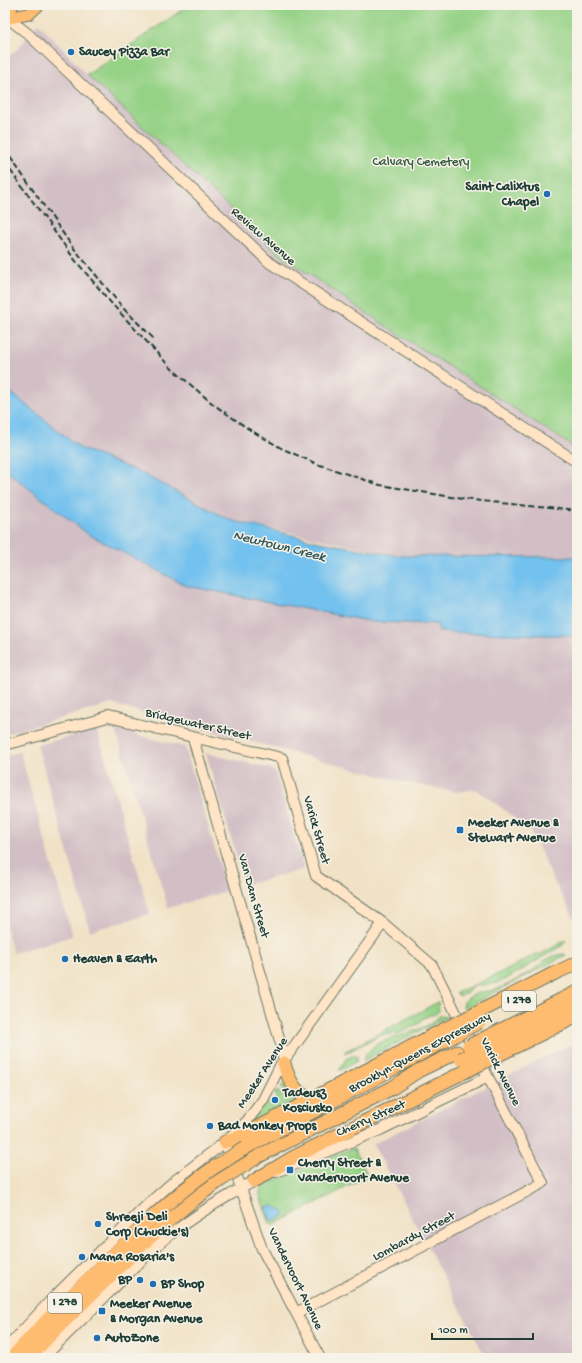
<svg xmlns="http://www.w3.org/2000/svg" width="582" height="1363" font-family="'Gochi Hand',sans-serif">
  <rect width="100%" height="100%" fill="#f7f3e8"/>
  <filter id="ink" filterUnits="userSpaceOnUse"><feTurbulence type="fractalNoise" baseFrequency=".025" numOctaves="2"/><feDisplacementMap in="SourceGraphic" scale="8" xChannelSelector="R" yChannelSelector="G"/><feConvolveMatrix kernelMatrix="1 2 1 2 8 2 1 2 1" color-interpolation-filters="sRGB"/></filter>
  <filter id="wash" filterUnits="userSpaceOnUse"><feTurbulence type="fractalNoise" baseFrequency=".012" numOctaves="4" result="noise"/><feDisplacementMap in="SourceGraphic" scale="16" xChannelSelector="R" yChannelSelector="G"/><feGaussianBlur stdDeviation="0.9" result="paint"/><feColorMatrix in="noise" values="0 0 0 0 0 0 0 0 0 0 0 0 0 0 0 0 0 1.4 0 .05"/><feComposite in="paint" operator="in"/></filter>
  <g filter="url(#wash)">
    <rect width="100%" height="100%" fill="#f1e2c6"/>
    <path fill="#d2bec5" d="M 38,23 L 87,75 L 577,449 L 577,557 L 399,556 L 230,520 L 141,473 L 79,448 L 5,389 L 5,58 L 16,51 Z
      M 5,470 L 88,534 L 373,622 L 437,624 L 439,632 L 577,636 L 577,923 L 556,885 L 531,832 L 492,800 L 475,789 L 457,792 L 403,782 L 111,704 L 5,734 Z
      M 97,730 L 150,914 L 90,931 L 37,745 Z
      M 116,730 L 185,747 L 227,891 L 168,908 Z
      M 20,752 L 72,936 L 13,953 L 5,923 L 5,756 Z
      M 206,753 L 269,768 L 275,772 L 304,869 L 245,885 Z
      M 577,1041 L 577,1358 L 486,1358 L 373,1144 Z"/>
    <path fill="#95d286" stroke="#5a885d" d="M 189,5 L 577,5 L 577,449 L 360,309 L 279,254 L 87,75 Z
      M 566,940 L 563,945 L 505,980 L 494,984 L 474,986 L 465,994 L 459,996 L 456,993 L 509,969 L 537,953 L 539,955 Z
      M 563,954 L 566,955 L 463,1009 L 464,1002 C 474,990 486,993 499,988 C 511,984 524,975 535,969 C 542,961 553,955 563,954 Z
      M 438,1002 L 439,1011 C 435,1016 433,1014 428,1016 C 426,1017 423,1019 421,1020 L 420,1023 L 400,1033 L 380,1035 L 352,1050 L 347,1052 L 344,1052 Z
      M 441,1015 L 447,1017 L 363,1061 C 371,1039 393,1040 411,1032 C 419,1029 428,1026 434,1021 C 436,1019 438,1017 441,1015 Z
      M 352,1056 L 357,1056 L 357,1061 L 341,1070 L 339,1070 L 346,1059 Z
      M 287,1083 L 298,1100 L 244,1131 L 265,1100 L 271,1107 L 275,1105 L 273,1100 L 277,1098 L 274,1093 L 278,1091 L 281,1095 L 285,1094 L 281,1086 Z
      M 349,1149 L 354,1149 L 368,1176 L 274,1225 L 270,1224 L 260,1196 C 259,1190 262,1186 268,1183 Z"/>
    <path fill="#73c1ee" stroke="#497f91" d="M 5,388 L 80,448 L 141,473 L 230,520 L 320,542 L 399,556 L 577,557 L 577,636 L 439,632 L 437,624 L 373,622 L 187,586 L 88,534 L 5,470 Z
      M 273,1206 L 281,1209 L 285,1215 L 275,1220 L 270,1219 L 266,1207 Z"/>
  </g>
  <g filter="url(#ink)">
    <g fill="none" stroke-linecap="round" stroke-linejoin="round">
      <defs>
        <path id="secondary" d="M 5,16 L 27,33 L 270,263 L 577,462
          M 193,738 L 282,1048 L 284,1063
          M 5,745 L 108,717 L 282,758 L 316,876 L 383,923 L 432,965 L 488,1077 L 543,1183 L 296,1313
          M 225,1142 L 262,1249 L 320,1358
          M 276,1172 L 380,1130 L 488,1077
          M 5,1350 L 51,1300 L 147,1205 L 173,1182 L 225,1142 L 247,1121 L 263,1100 L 280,1066 L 383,923
          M 43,1358 L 152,1250 C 176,1228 202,1211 230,1195 C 240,1189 249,1183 260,1179"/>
        <path id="primary" d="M 8,18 L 29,14 L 39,5
          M 5,22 L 13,5"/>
        <path id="highway" d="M 475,1014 L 555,973 L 577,963
          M 487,1037 L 577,992
          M 492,1045 L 577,1005
          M 498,1055 L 577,1016
          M 284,1063 C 288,1079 296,1096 313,1099
          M 225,1142 L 240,1137 L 445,1029
          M 245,1148 L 450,1038
          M 259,1156 L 392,1088 L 418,1071 L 457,1052
          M 254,1181 L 294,1157 L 466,1071
          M 12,1358 C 39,1327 68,1299 97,1271 C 134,1234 170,1198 213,1168
          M 29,1358 C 52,1332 77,1308 102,1284 C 139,1247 176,1211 219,1181"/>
      </defs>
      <use href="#secondary" stroke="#687767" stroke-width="12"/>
      <use href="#primary" stroke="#687767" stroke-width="13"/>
      <use href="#highway" stroke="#687767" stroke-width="15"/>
      <use href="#secondary" stroke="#ffe4c6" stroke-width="10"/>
      <use href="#primary" stroke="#febc70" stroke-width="11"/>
      <use href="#highway" stroke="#febc70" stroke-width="13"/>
      <path stroke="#1f3d34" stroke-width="2" stroke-dasharray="6 3" stroke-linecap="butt" d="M 5,150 L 72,246 L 123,308 L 154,339
        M 5,163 L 75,260 L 112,304 L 170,367 L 213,404 L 247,428 L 281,448 L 317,464 L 380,485 L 463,499 L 577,511"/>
      <defs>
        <path id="highway-bridge" d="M 445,1029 L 475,1014
          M 450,1038 L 479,1022
          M 469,1046 L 487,1037
          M 461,1059 L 492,1045
          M 466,1071 L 498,1055
          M 213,1168 L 245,1148
          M 219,1181 L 259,1156"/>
      </defs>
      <use href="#highway-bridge" stroke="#687767" stroke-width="15" stroke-linecap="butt"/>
      <use href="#highway-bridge" stroke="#febc70" stroke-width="13"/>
    </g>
  </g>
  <g fill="#1f6fb2" stroke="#f7f3e8" stroke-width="1.5">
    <circle cx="71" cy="52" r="4"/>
    <circle cx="547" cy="194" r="4"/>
    <rect x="456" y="826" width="8" height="8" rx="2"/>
    <circle cx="65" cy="959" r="4"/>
    <circle cx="275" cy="1100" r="4"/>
    <circle cx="210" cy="1126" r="4"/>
    <rect x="286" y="1166" width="8" height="8" rx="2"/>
    <circle cx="98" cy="1224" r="4"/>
    <circle cx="82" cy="1257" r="4"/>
    <circle cx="140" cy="1280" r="4"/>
    <circle cx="153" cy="1284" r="4"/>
    <rect x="98" y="1307" width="8" height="8" rx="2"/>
    <circle cx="97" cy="1338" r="4"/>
  </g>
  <g text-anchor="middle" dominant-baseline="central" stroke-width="3" stroke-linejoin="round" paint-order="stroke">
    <g fill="#f7f3e8" stroke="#60746a" stroke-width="1">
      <rect x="502" y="991" width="34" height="20" rx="3"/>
      <rect x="48" y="1293" width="34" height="20" rx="3"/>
    </g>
    <g font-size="12" font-weight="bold" fill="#1f3d34">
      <text x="519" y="1001">I 278</text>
      <text x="65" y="1303">I 278</text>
    </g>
    <g font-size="13" font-weight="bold" fill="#1f3d34" stroke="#f7f3e8" text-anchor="start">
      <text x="79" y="52">Saucey Pizza Bar</text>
      <text x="539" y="187" text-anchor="end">Saint Calixtus<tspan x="539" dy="15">Chapel</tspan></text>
      <text x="468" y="823">Meeker Avenue &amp;<tspan x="468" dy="15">Stewart Avenue</tspan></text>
      <text x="73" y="959">Heaven &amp; Earth</text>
      <text x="283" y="1093">Tadeusz<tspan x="283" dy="15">Kosciusko</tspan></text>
      <text x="218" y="1126">Bad Monkey Props</text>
      <text x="298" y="1163">Cherry Street &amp;<tspan x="298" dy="15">Vandervoort Avenue</tspan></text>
      <text x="106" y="1217">Shreeji Deli<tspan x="106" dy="15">Corp (Chuckie's)</tspan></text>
      <text x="90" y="1257">Mama Rosaria's</text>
      <text x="132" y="1280" text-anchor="end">BP</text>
      <text x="161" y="1284">BP Shop</text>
      <text x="110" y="1304">Meeker Avenue<tspan x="110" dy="15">&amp; Morgan Avenue</tspan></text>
      <text x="105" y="1338">AutoZone</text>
    </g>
    <g font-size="13" fill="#375b44" stroke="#f7f3e8">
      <text x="421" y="162">Calvary Cemetery</text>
    </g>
    <g font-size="13" fill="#1f3d34" stroke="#f7f3e8">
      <text transform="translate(263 237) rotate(41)">Review Avenue</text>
      <text transform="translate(198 725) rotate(13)">Bridgewater Street</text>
      <text transform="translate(316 830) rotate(74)">Varick Street</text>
      <text transform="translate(253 896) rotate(74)">Van Dam Street</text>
      <text transform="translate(420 1053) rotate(-28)">Brooklyn-Queens Expressway</text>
      <text transform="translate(500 1072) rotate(63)">Varick Avenue</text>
      <text transform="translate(263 1073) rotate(-57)">Meeker Avenue</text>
      <text transform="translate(371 1119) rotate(-24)">Cherry Street</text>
      <text transform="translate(414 1237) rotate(-28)">Lombardy Street</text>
      <text transform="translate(295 1279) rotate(64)">Vandervoort Avenue</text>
    </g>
    <g font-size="14" font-style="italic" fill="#305759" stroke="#f7f3e8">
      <text transform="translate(279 547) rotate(14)">Newtown Creek</text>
    </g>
  </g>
  <rect width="582" height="1363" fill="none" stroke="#f7f3e8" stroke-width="20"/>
  <path d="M432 1333v6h101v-6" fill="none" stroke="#1f3d34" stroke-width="2"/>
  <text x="438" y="1333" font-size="12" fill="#1f3d34" stroke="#f7f3e8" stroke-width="3" paint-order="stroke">100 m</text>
</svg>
